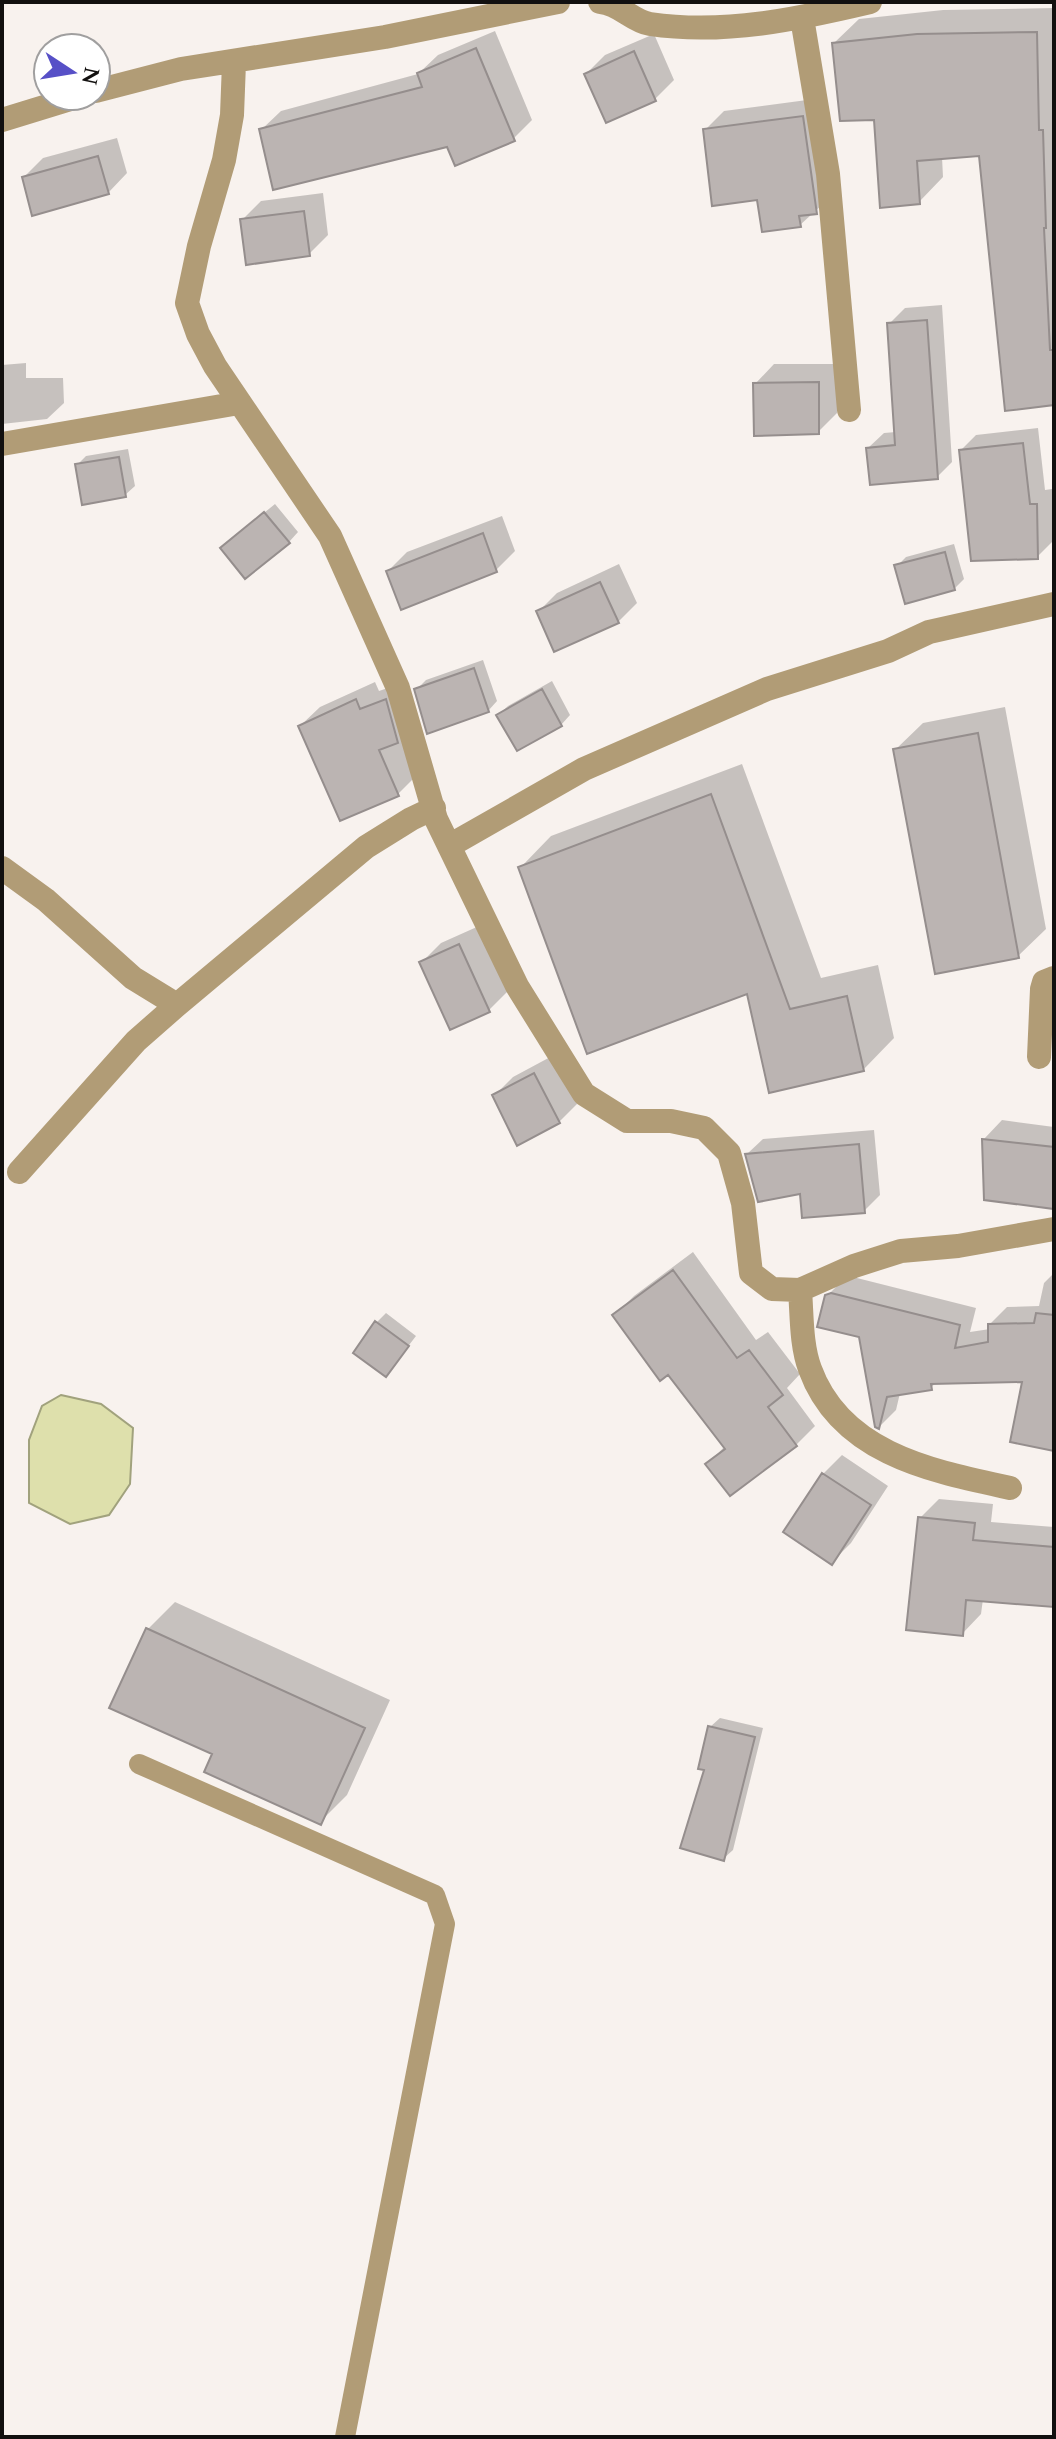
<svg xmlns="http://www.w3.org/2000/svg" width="1056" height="2439" font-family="Spectral,serif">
  <rect width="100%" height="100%" fill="#f8f2ee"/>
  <path fill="#dee0ac" stroke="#a1a27d" stroke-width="2" d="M 61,1395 L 101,1404 L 133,1428 L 130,1484 L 109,1515 L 70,1524 L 29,1503 L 29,1440 L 42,1406 Z"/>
  <path fill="#0003" d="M 1054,8 L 1054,403 L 981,154 L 942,157 L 943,177 L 919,202 L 834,43 L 859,19 L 943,10 Z
    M 495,31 L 532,120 L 513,139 L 448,145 L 261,130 L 281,111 L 418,74 L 438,55 Z
    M 654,34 L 674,80 L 655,99 L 586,74 L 605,55 Z
    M 822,98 L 835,193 L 800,225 L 759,198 L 705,130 L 724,111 Z
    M 117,138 L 127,173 L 108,193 L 24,177 L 43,158 Z
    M 323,193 L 328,235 L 309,254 L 242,220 L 261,201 Z
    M 942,305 L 952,462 L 937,477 L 868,448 L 884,433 L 896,432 L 889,324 L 905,308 Z
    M 26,363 L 26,378 L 63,378 L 64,403 L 47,419 L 2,424 L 2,365 Z
    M 774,364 L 837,364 L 837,413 L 818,432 L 755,384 Z
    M 1038,428 L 1045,490 L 1052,489 L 1053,541 L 1037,557 L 961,450 L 976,435 Z
    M 128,449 L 135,486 L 125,495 L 77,465 L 86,456 Z
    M 275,504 L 298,532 L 289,542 L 232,539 Z
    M 502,516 L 515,551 L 496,570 L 388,571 L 407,552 Z
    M 954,544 L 964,579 L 954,589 L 897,566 L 906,557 Z
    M 619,564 L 637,603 L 618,622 L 538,612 L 557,593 Z
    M 483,660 L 497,701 L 488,711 L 416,690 L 426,680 Z
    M 552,681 L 570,715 L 561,725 L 498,715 L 508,706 Z
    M 375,682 L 379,691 L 405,682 L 417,775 L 398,794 L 300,726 L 320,707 Z
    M 1005,707 L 1046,929 L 1018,956 L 895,750 L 923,723 Z
    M 742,764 L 821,978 L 878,965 L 894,1038 L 863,1070 L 749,991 L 520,868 L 551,836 Z
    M 479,926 L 508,991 L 489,1010 L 422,962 L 441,943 Z
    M 554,1055 L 578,1103 L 559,1122 L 494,1096 L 513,1077 Z
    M 1002,1120 L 1054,1127 L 1054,1207 L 984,1139 Z
    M 874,1130 L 880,1195 L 864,1211 L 802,1192 L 747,1154 L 763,1139 Z
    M 693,1252 L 756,1340 L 768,1332 L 800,1374 L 787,1388 L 815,1426 L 796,1445 L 708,1464 L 725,1446 L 668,1373 L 615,1315 L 634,1296 Z
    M 1054,1273 L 1054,1448 L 1025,1380 L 936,1382 L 931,1388 L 900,1393 L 896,1410 L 879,1427 L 861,1335 L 827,1296 L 844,1279 L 849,1276 L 976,1308 L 970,1332 L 990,1329 L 990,1324 L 1007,1307 L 1039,1306 L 1044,1283 Z
    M 386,1313 L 416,1336 L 386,1375 L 377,1322 Z
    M 842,1455 L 888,1486 L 851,1543 L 832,1562 L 823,1474 Z
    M 939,1499 L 993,1504 L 991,1522 L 1054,1527 L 1054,1605 L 983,1599 L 981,1614 L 962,1634 L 920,1518 Z
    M 175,1602 L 390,1700 L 347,1795 L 320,1822 L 215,1753 L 147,1630 Z
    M 720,1718 L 763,1728 L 733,1850 L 723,1859 L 706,1769 L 710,1727 Z"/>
  <path fill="#bbb4b2" stroke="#958e8d" stroke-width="2" d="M 1037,32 L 1039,130 L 1043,130 L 1046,228 L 1044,228 L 1050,350 L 1054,350 L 1054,405 L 1005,411 L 979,156 L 917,161 L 920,204 L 880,208 L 874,120 L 840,121 L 832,43 L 917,34 Z
    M 476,48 L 515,141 L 455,166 L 447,147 L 273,190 L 259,129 L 422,87 L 417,73 Z
    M 634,51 L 656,101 L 606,123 L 584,74 Z
    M 803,116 L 817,214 L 799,216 L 801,227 L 762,232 L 757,200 L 712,206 L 703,129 Z
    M 98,156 L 109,194 L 32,216 L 22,177 Z
    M 304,211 L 310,256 L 246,265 L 240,219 Z
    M 927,320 L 938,479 L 870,485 L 866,448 L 895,445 L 887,323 Z
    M 819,382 L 819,434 L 754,436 L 753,383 Z
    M 1023,443 L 1030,504 L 1037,504 L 1038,559 L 971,561 L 959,450 Z
    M 119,457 L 126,497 L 82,505 L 75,464 Z
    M 264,512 L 290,543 L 245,579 L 220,548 Z
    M 483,533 L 497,572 L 401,610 L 386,571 Z
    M 945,552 L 955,590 L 905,604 L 894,565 Z
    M 600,582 L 619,623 L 554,652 L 536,611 Z
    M 474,668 L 489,712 L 427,734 L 414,689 Z
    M 542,689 L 562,726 L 517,751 L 496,715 Z
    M 356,699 L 360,709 L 386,699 L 398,743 L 379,750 L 399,796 L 340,821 L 298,726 Z
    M 978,733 L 1019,958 L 935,974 L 893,749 Z
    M 711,794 L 790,1009 L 847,996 L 864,1071 L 769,1093 L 747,994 L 587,1054 L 518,867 Z
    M 459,944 L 490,1012 L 450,1030 L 419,962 Z
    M 534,1073 L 560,1123 L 517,1146 L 492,1095 Z
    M 982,1139 L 1054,1147 L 1054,1209 L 984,1200 Z
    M 859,1144 L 865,1213 L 802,1218 L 800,1194 L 758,1202 L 745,1154 Z
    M 673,1270 L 737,1358 L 749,1350 L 783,1395 L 768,1407 L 797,1446 L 730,1496 L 705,1464 L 725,1449 L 668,1375 L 660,1381 L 612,1315 Z
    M 831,1293 L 960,1325 L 955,1348 L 988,1342 L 988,1324 L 1034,1323 L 1036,1313 L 1054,1315 L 1054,1451 L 1010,1442 L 1022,1382 L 931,1384 L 932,1390 L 887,1397 L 879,1429 L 875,1427 L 859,1337 L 817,1327 L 825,1295 Z
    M 375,1321 L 409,1346 L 386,1377 L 353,1353 Z
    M 822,1473 L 871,1505 L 832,1565 L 783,1532 Z
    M 918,1517 L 975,1523 L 973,1540 L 1054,1547 L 1054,1607 L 966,1600 L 963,1636 L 906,1630 Z
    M 146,1628 L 365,1728 L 321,1825 L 204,1772 L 212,1754 L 109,1708 Z
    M 708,1726 L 755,1737 L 724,1861 L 680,1848 L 704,1770 L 698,1769 Z"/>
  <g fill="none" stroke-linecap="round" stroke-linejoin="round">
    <path stroke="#b19c76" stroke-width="20" d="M 139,1764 L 435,1895 L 445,1924 L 345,2437"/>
    <path stroke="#b19c76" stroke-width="24" d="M 600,2 C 619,3 632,21 650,24 C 725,35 798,19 870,2
      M 802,18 L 828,174 L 849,410
      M 234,63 L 232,115 L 224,160 L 199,246 L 187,303 L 198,334 L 215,366 L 330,536 L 398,688 L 436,819 L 517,986 L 584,1094 L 627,1121 L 671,1121 L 704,1128 L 729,1153 L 743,1203 L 751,1273 L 772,1289 L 800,1290 L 854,1266 L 901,1251 L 958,1246 L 1054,1229
      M 96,91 L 181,69 L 385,37 L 558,2
      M 2,120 L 80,96
      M 2,444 L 239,403
      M 449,846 L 584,769 L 767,689 L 888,651 L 929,632 L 1054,604
      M 2,868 L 46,900 L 133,978 L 177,1005 L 366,847 L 411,819 L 434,808
      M 1039,1057 L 1042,989 L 1044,982 L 1054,978
      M 19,1172 L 136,1041 L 177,1005
      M 800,1290 C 802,1316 801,1345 810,1369 C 841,1454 932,1471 1010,1488"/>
  </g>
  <rect width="1056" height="2439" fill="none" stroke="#12100f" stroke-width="8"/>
  <g transform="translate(72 72) rotate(102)"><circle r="38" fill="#ffffff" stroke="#a09f9f" stroke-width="2"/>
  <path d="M0-6L14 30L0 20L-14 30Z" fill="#5750c7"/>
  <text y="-12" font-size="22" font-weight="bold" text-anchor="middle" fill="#12100f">N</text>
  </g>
</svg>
